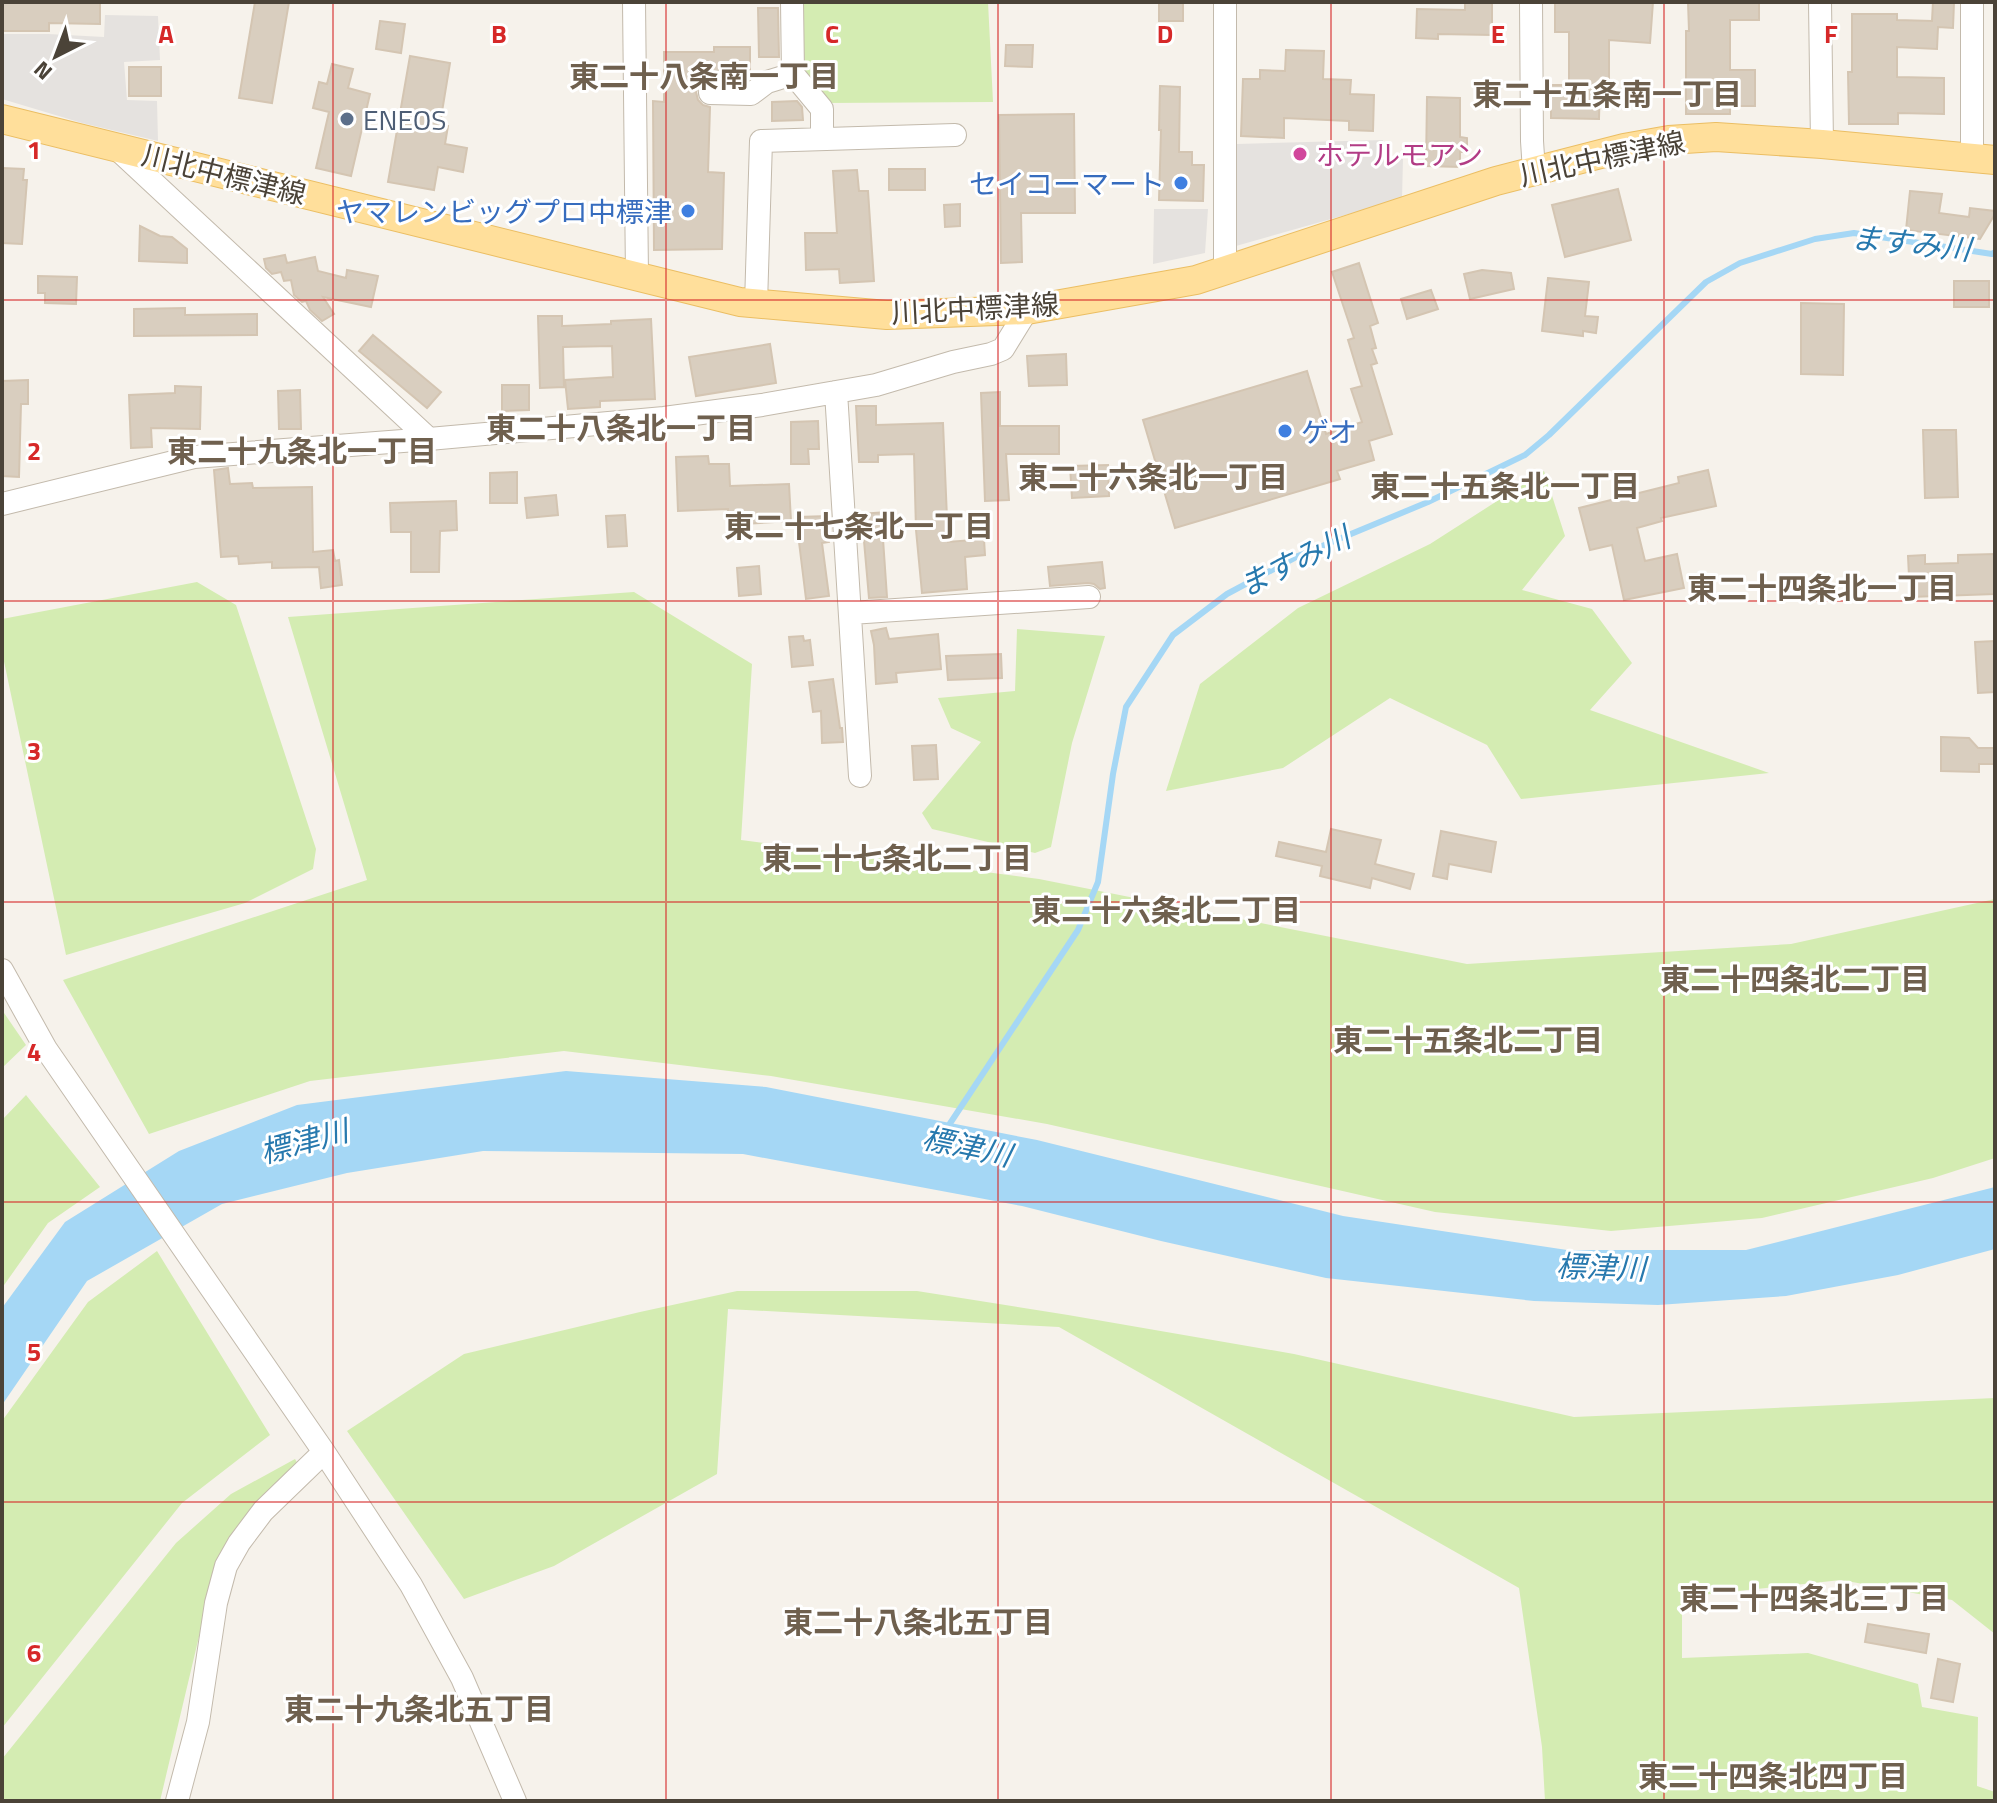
<svg xmlns="http://www.w3.org/2000/svg" width="1997" height="1803" font-family="'Titillium Web','Noto Sans JP',sans-serif">
  <rect width="100%" height="100%" fill="#f6f2eb"/>
  <path fill="#d4ecb2" d="M 800,2 L 988,2 L 993,102 L 826,103 L 802,73 Z
    M 1544,471 L 1565,536 L 1522,590 L 1592,609 L 1632,663 L 1590,710 L 1769,773 L 1521,799 L 1487,745 L 1390,698 L 1283,768 L 1166,791 L 1200,684 L 1298,608 L 1430,544 Z
    M 197,582 L 236,605 L 316,849 L 313,869 L 245,903 L 66,955 L 2,652 L 2,619 Z
    M 634,592 L 752,664 L 741,840 L 1039,879 L 1467,964 L 1791,944 L 1995,899 L 1995,1158 L 1933,1178 L 1762,1218 L 1611,1231 L 1435,1212 L 1047,1124 L 771,1076 L 564,1051 L 310,1081 L 149,1134 L 63,980 L 367,880 L 288,617 Z
    M 1017,629 L 1105,636 L 1072,743 L 1051,847 L 1035,853 L 932,829 L 922,813 L 981,742 L 951,728 L 938,698 L 1015,691 Z
    M 2,1010 L 26,1045 L 2,1068 Z
    M 26,1095 L 100,1187 L 48,1223 L 2,1288 L 2,1120 Z
    M 157,1251 L 270,1435 L 182,1503 L 2,1728 L 2,1421 L 88,1302 Z
    M 737,1291 L 917,1291 L 1068,1315 L 1294,1354 L 1574,1417 L 1995,1398 L 1995,1634 L 1952,1600 L 1841,1580 L 1682,1597 L 1682,1658 L 1808,1653 L 1918,1684 L 1922,1707 L 1978,1717 L 1977,1786 L 1995,1792 L 1995,1801 L 1545,1801 L 1542,1747 L 1519,1588 L 1059,1327 L 728,1309 L 717,1474 L 554,1566 L 464,1599 L 347,1431 L 464,1354 L 640,1312 Z
    M 295,1459 L 300,1468 L 206,1607 L 160,1801 L 2,1801 L 2,1759 L 176,1543 L 231,1494 Z"/>
  <path fill="#e5e2df" d="M 105,15 L 158,16 L 160,60 L 124,62 L 127,100 L 157,101 L 158,141 L 82,123 L 2,99 L 2,34 L 48,34 L 104,37 Z
    M 1383,140 L 1382,158 L 1403,159 L 1402,199 L 1236,246 L 1237,144 Z
    M 1154,209 L 1208,209 L 1205,253 L 1153,264 Z"/>
  <path fill="#a5d7f5" d="M 566,1071 L 766,1087 L 1037,1140 L 1343,1216 L 1567,1250 L 1746,1250 L 1995,1187 L 1995,1249 L 1898,1275 L 1786,1296 L 1658,1305 L 1534,1301 L 1326,1278 L 1161,1241 L 1022,1206 L 743,1154 L 483,1151 L 347,1173 L 222,1204 L 87,1281 L 2,1405 L 2,1308 L 65,1222 L 179,1151 L 297,1105 Z"/>
  <g fill="none" stroke-linecap="round" stroke-linejoin="round">
    <path stroke="#a5d7f5" stroke-width="6" d="M 947,1128 L 1078,930 L 1098,882 L 1113,774 L 1126,707 L 1173,635 L 1227,594 L 1298,556 L 1428,502 L 1525,455 L 1549,435 L 1706,282 L 1740,263 L 1815,239 L 1854,233 L 1992,254 L 1995,252"/>
  </g>
  <path fill="#d9cebf" stroke="#d4c5b2" stroke-width="2" d="M 2,2 L 100,2 L 100,24 L 49,23 L 49,31 L 2,31 Z
    M 255,2 L 289,2 L 272,103 L 239,98 Z
    M 1159,2 L 1183,2 L 1183,21 L 1159,21 Z
    M 1465,2 L 1492,2 L 1492,35 L 1438,34 L 1438,39 L 1416,38 L 1417,9 L 1465,10 Z
    M 1555,2 L 1653,2 L 1650,43 L 1609,40 L 1609,79 L 1600,80 L 1599,119 L 1551,118 L 1551,85 L 1569,85 L 1569,32 L 1555,32 Z
    M 1688,2 L 1759,2 L 1759,20 L 1730,20 L 1730,70 L 1755,70 L 1755,106 L 1730,106 L 1730,114 L 1686,114 L 1686,31 L 1689,31 Z
    M 1933,2 L 1954,2 L 1953,28 L 1938,27 L 1937,49 L 1897,47 L 1897,77 L 1944,78 L 1944,114 L 1898,113 L 1898,124 L 1849,124 L 1848,72 L 1852,72 L 1852,14 L 1897,14 L 1897,20 L 1932,21 Z
    M 758,8 L 778,8 L 779,57 L 759,57 Z
    M 380,21 L 405,24 L 401,53 L 376,49 Z
    M 1006,45 L 1033,45 L 1032,67 L 1005,66 Z
    M 714,47 L 750,47 L 750,76 L 711,76 L 711,79 L 704,80 L 699,85 L 696,92 L 698,100 L 703,105 L 710,107 L 708,172 L 724,173 L 722,249 L 654,250 L 653,101 L 664,102 L 664,52 L 714,52 Z
    M 1286,50 L 1324,51 L 1323,79 L 1351,80 L 1350,94 L 1374,95 L 1373,131 L 1349,130 L 1349,121 L 1284,118 L 1284,138 L 1241,136 L 1243,79 L 1260,79 L 1260,70 L 1285,71 Z
    M 410,56 L 450,63 L 440,124 L 448,126 L 445,144 L 467,148 L 463,172 L 438,167 L 434,190 L 388,182 Z
    M 332,64 L 353,69 L 348,88 L 370,94 L 351,176 L 316,168 L 329,112 L 313,108 L 319,82 L 327,84 Z
    M 129,67 L 161,67 L 161,96 L 129,96 Z
    M 1160,86 L 1180,87 L 1179,152 L 1192,152 L 1192,165 L 1204,165 L 1203,201 L 1159,200 L 1161,130 L 1159,130 Z
    M 1427,97 L 1460,98 L 1460,137 L 1467,138 L 1467,152 L 1460,152 L 1460,167 L 1426,166 Z
    M 797,101 L 802,107 L 803,120 L 772,121 L 772,102 Z
    M 1074,114 L 1075,213 L 1021,213 L 1022,262 L 1001,263 L 999,115 Z
    M 2,168 L 24,169 L 23,180 L 27,180 L 22,244 L 2,243 Z
    M 889,169 L 925,169 L 925,190 L 889,190 Z
    M 857,170 L 859,191 L 868,191 L 874,281 L 840,283 L 839,269 L 806,270 L 805,233 L 837,233 L 833,171 Z
    M 1618,189 L 1631,240 L 1565,257 L 1552,205 Z
    M 1910,191 L 1942,194 L 1939,213 L 1969,217 L 1970,208 L 1995,211 L 1995,214 L 1980,239 L 1906,230 Z
    M 960,204 L 960,226 L 945,227 L 944,205 Z
    M 140,226 L 160,236 L 172,237 L 187,249 L 187,263 L 139,261 Z
    M 285,255 L 287,263 L 315,257 L 318,271 L 346,278 L 347,270 L 378,276 L 371,307 L 323,297 L 334,314 L 322,321 L 310,310 L 306,301 L 302,302 L 294,295 L 291,280 L 284,281 L 281,272 L 272,274 L 266,268 L 264,259 Z
    M 1359,263 L 1378,323 L 1370,326 L 1376,348 L 1372,349 L 1377,363 L 1371,365 L 1392,434 L 1369,441 L 1374,460 L 1337,471 L 1340,479 L 1175,528 L 1143,420 L 1307,371 L 1326,434 L 1362,422 L 1351,389 L 1362,386 L 1348,340 L 1354,338 L 1332,272 Z
    M 1482,270 L 1511,273 L 1514,289 L 1470,299 L 1464,274 Z
    M 38,276 L 77,277 L 76,304 L 45,303 L 45,293 L 38,293 Z
    M 1548,278 L 1589,282 L 1585,316 L 1598,317 L 1596,333 L 1583,331 L 1583,336 L 1542,331 Z
    M 1954,281 L 1989,281 L 1989,307 L 1954,307 Z
    M 1431,290 L 1438,309 L 1407,319 L 1401,299 Z
    M 1801,303 L 1844,304 L 1843,375 L 1801,374 Z
    M 185,308 L 185,315 L 257,314 L 257,335 L 134,336 L 134,309 Z
    M 538,316 L 562,316 L 562,326 L 611,324 L 611,321 L 651,319 L 655,399 L 600,401 L 600,407 L 568,409 L 565,380 L 613,377 L 612,346 L 563,347 L 564,387 L 540,388 Z
    M 373,335 L 441,392 L 427,408 L 359,351 Z
    M 770,344 L 776,383 L 696,396 L 689,357 Z
    M 1066,354 L 1067,385 L 1029,386 L 1027,356 Z
    M 28,380 L 28,404 L 21,404 L 19,477 L 2,476 L 2,381 Z
    M 502,385 L 529,385 L 529,410 L 502,411 Z
    M 175,386 L 201,387 L 200,429 L 151,428 L 152,447 L 131,448 L 129,395 L 175,393 Z
    M 300,390 L 301,429 L 279,429 L 278,391 Z
    M 1000,392 L 1000,426 L 1059,426 L 1059,454 L 1006,454 L 1009,500 L 985,501 L 981,393 Z
    M 856,406 L 876,406 L 876,425 L 943,423 L 948,542 L 984,539 L 985,555 L 965,557 L 967,589 L 922,593 L 916,530 L 914,454 L 878,455 L 878,462 L 859,462 Z
    M 818,421 L 819,449 L 808,449 L 809,464 L 791,464 L 791,422 Z
    M 1923,430 L 1956,430 L 1958,497 L 1925,498 Z
    M 708,456 L 709,464 L 729,464 L 730,486 L 789,484 L 791,521 L 729,525 L 728,509 L 678,511 L 676,457 Z
    M 1108,465 L 1109,496 L 1072,498 L 1070,466 Z
    M 228,468 L 230,484 L 252,483 L 253,488 L 312,487 L 313,552 L 333,550 L 335,561 L 339,560 L 342,585 L 321,588 L 319,567 L 272,568 L 272,562 L 239,564 L 238,556 L 221,557 L 214,470 Z
    M 1708,470 L 1716,506 L 1661,518 L 1662,521 L 1637,528 L 1645,561 L 1677,554 L 1684,588 L 1624,600 L 1612,545 L 1590,550 L 1579,508 L 1679,483 L 1678,477 Z
    M 517,472 L 517,503 L 490,503 L 490,473 Z
    M 556,495 L 558,515 L 527,518 L 525,498 Z
    M 456,501 L 457,530 L 440,531 L 439,572 L 411,572 L 411,532 L 391,532 L 390,503 Z
    M 887,512 L 888,539 L 883,539 L 887,597 L 869,598 L 864,541 L 862,541 L 860,514 Z
    M 625,515 L 627,546 L 608,547 L 606,516 Z
    M 828,516 L 829,542 L 822,543 L 829,596 L 806,599 L 799,542 L 798,517 Z
    M 1995,554 L 1995,594 L 1910,597 L 1908,556 L 1925,555 L 1925,564 L 1958,563 L 1958,555 Z
    M 1102,562 L 1105,588 L 1100,589 L 1094,584 L 1088,583 L 1050,586 L 1048,567 Z
    M 759,566 L 761,594 L 739,596 L 737,568 Z
    M 886,628 L 889,639 L 938,634 L 941,669 L 896,673 L 897,682 L 876,684 L 874,645 L 871,631 Z
    M 803,636 L 804,641 L 810,640 L 813,665 L 792,667 L 789,637 Z
    M 1995,641 L 1995,692 L 1978,693 L 1975,642 Z
    M 1001,654 L 1002,678 L 948,680 L 946,656 Z
    M 833,679 L 840,728 L 842,728 L 843,742 L 822,743 L 821,711 L 813,712 L 809,682 Z
    M 1941,737 L 1969,738 L 1978,748 L 1995,748 L 1995,764 L 1979,764 L 1979,772 L 1941,771 Z
    M 936,745 L 938,779 L 914,780 L 912,746 Z
    M 1331,829 L 1381,840 L 1375,864 L 1414,874 L 1410,889 L 1372,878 L 1370,888 L 1320,876 L 1322,866 L 1276,856 L 1279,842 L 1326,852 Z
    M 1441,831 L 1496,842 L 1491,872 L 1449,864 L 1447,879 L 1433,876 Z
    M 1868,1624 L 1929,1634 L 1926,1653 L 1865,1642 Z
    M 1938,1659 L 1960,1664 L 1953,1702 L 1931,1698 Z"/>
  <g fill="none" stroke-linecap="round" stroke-linejoin="round">
    <defs>
      <path id="minor" d="M 634,2 L 637,276
        M 792,2 L 793,74 L 822,109 L 822,139
        M 1531,2 L 1532,141 L 1534,171
        M 1820,2 L 1822,144
        M 1972,2 L 1972,158
        M 710,93 L 751,94 L 767,82 L 793,74
        M 115,147 L 429,439
        M 1225,271 L 1225,2
        M 756,304 L 761,141 L 955,135
        M 836,392 L 860,776
        M 2,504 L 194,457 L 429,439 L 664,418 L 762,405 L 876,385 L 953,362 L 991,354 L 1003,349 L 1027,310
        M 851,613 L 1089,597
        M 2,970 L 46,1049 L 324,1452 L 411,1585 L 462,1678 L 515,1801
        M 177,1801 L 198,1722 L 216,1603 L 226,1566 L 239,1543 L 263,1511 L 324,1452"/>
      <path id="major" d="M 2,119 L 740,302 L 887,315 L 1027,310 L 1196,280 L 1496,181 L 1624,148 L 1669,140 L 1716,137 L 1822,144 L 1995,160"/>
    </defs>
    <use href="#minor" stroke="#c3baac" stroke-width="24"/>
    <use href="#major" stroke="#ebbe63" stroke-width="30"/>
    <use href="#minor" stroke="#fff" stroke-width="22"/>
    <use href="#major" stroke="#ffdf9b" stroke-width="28"/>
  </g>
  <path fill="none" stroke="#d62828" stroke-width="2" stroke-opacity="0.55" d="M 333,2 L 333,1801M 666,2 L 666,1801M 998,2 L 998,1801M 1331,2 L 1331,1801M 1664,2 L 1664,1801M 2,300 L 1995,300M 2,601 L 1995,601M 2,902 L 1995,902M 2,1202 L 1995,1202M 2,1502 L 1995,1502"/>
  <circle fill="#5c6f8a" stroke="#fff" stroke-width="3" cx="347" cy="119" r="8"/>
  <circle fill="#d1479c" stroke="#fff" stroke-width="3" cx="1300" cy="154" r="8"/>
  <g fill="#3f7fe0" stroke="#fff" stroke-width="3">
    <circle cx="1181" cy="183" r="8"/>
    <circle cx="688" cy="211" r="8"/>
    <circle cx="1285" cy="431" r="8"/>
  </g>
  <g text-anchor="middle" dominant-baseline="central" stroke-width="6" stroke-linejoin="round" paint-order="stroke">
    <g font-size="28" fill="#4e5e75" stroke="#fff" text-anchor="start">
      <text x="363" y="119">ENEOS</text>
    </g>
    <g font-size="28" fill="#b23c85" stroke="#fff" text-anchor="start">
      <text x="1316" y="154">ホテルモアン</text>
    </g>
    <g font-size="28" fill="#4b4338" stroke="#fff">
      <text transform="translate(1602 158) rotate(-12)">川北中標津線</text>
      <text transform="translate(224 174) rotate(14)">川北中標津線</text>
      <text transform="translate(975 308) rotate(-3)">川北中標津線</text>
    </g>
    <g font-size="28" fill="#366cbe" stroke="#fff" text-anchor="end">
      <text x="1165" y="183">セイコーマート</text>
      <text x="672" y="211">ヤマレンビッグプロ中標津</text>
      <text x="1301" y="431" text-anchor="start">ゲオ</text>
    </g>
    <g font-size="30" font-weight="bold" fill="#6f604e" stroke="#fff">
      <text x="704" y="76">東二十八条南一丁目</text>
      <text x="1607" y="94">東二十五条南一丁目</text>
      <text x="621" y="428">東二十八条北一丁目</text>
      <text x="302" y="451">東二十九条北一丁目</text>
      <text x="1153" y="477">東二十六条北一丁目</text>
      <text x="1505" y="486">東二十五条北一丁目</text>
      <text x="859" y="526">東二十七条北一丁目</text>
      <text x="1822" y="588">東二十四条北一丁目</text>
      <text x="897" y="858">東二十七条北二丁目</text>
      <text x="1166" y="910">東二十六条北二丁目</text>
      <text x="1795" y="979">東二十四条北二丁目</text>
      <text x="1468" y="1040">東二十五条北二丁目</text>
      <text x="1814" y="1598">東二十四条北三丁目</text>
      <text x="918" y="1622">東二十八条北五丁目</text>
      <text x="419" y="1709">東二十九条北五丁目</text>
      <text x="1773" y="1776">東二十四条北四丁目</text>
    </g>
    <g font-size="30" font-style="italic" fill="#2779ae" stroke="#fff">
      <text transform="translate(1911 243) rotate(6)">ますみ川</text>
      <text transform="translate(1294 561) rotate(-26)">ますみ川</text>
      <text transform="translate(304 1141) rotate(-15)">標津川</text>
      <text transform="translate(967 1146) rotate(12)">標津川</text>
      <text transform="translate(1601 1267) rotate(2)">標津川</text>
    </g>
  </g>
  <g font-size="26" text-anchor="middle" font-weight="bold" fill="#d62828" stroke="#fff" stroke-width="6" stroke-linejoin="round" paint-order="stroke">
    <text x="166" y="43">A</text>
    <text x="499" y="43">B</text>
    <text x="832" y="43">C</text>
    <text x="1165" y="43">D</text>
    <text x="1498" y="43">E</text>
    <text x="1831" y="43">F</text>
    <text x="34" y="159">1</text>
    <text x="34" y="460">2</text>
    <text x="34" y="760">3</text>
    <text x="34" y="1061">4</text>
    <text x="34" y="1361">5</text>
    <text x="34" y="1662">6</text>
  </g>
  <rect width="1997" height="1803" fill="none" stroke="#4b4338" stroke-width="8"/>
  <g transform="translate(56 56) rotate(222)" stroke="#ffffff" stroke-width="6" paint-order="stroke">
  <path d="M0-6L14 30L0 20L-14 30Z" fill="#4b4338"/>
  <text y="-12" font-size="22" font-weight="bold" text-anchor="middle" fill="#4b4338">N</text>
  </g>
</svg>
